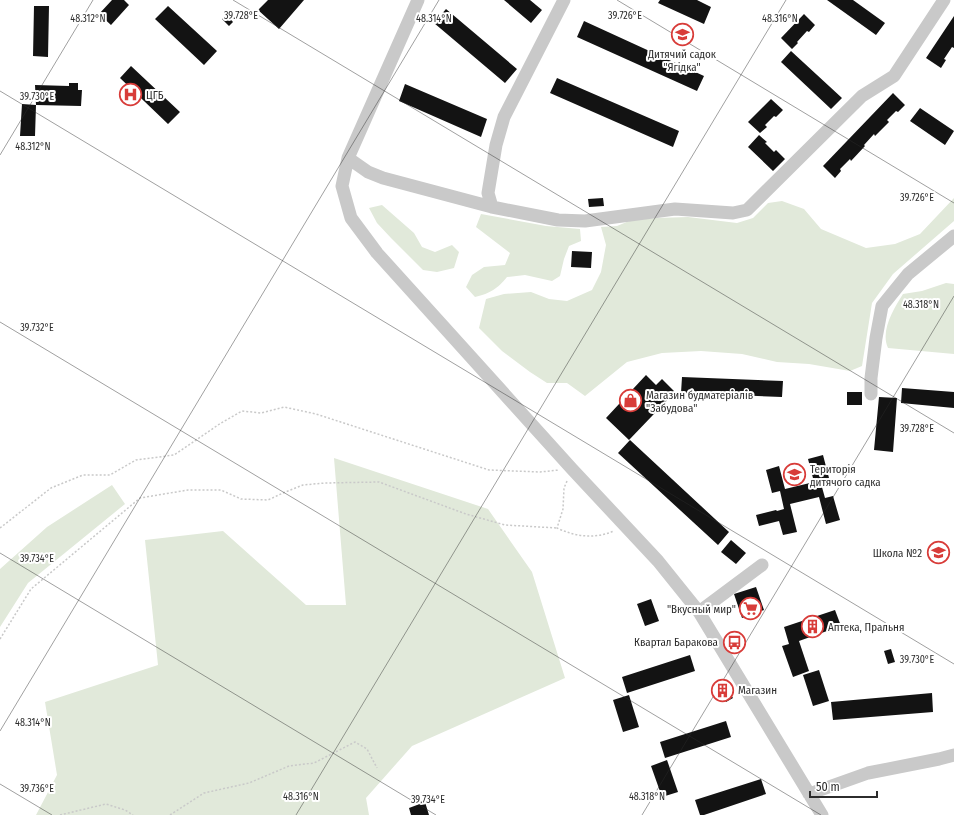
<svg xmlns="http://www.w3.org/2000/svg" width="954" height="815" font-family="'Fira Sans Condensed',sans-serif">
  <rect width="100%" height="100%" fill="#fff"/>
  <path fill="#e1e9da" d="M 954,198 L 954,221 L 893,274 L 872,303 L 862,366 L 850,371 L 809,364 L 777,362 L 742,354 L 701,351 L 662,353 L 627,362 L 585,396 L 567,383 L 547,383 L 530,372 L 502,351 L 479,328 L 486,299 L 504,294 L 531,292 L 549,299 L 567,301 L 592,290 L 601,272 L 606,245 L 601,227 L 617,226 L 634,219 L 656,218 L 688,217 L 737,223 L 753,218 L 768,203 L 782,201 L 804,209 L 821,229 L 866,248 L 895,244 L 920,234 Z
    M 382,205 L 414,233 L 422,247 L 435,252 L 452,245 L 459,252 L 454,268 L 437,272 L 423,270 L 391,238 L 377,223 L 369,208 Z
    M 481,214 L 546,226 L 580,229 L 581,241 L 569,246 L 564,259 L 560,276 L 552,281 L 525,275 L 507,277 C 497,289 491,293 475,297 L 466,287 L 472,275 L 484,267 L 505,265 L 510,253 L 476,227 Z
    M 946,283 L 954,284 L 954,354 L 888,348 C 880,331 894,308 903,294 L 922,291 Z
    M 334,458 L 488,509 L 532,572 L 565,678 L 412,746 L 366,798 L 369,815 L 36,815 L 57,775 L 45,702 L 158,665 L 145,540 L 223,531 L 306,605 L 346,605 Z
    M 112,485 L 125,504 L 28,583 L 0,627 L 0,569 L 47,527 Z"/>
  <path fill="#131313" d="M 112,0 L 124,0 L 129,5 L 111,25 L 99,14 Z
    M 268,0 L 304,0 L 279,29 L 258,10 Z
    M 504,0 L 530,0 L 542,10 L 531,23 Z
    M 660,0 L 697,0 L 711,7 L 704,24 L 658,3 Z
    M 827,0 L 853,0 L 885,23 L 876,35 Z
    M 34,6 L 49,6 L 48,57 L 33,56 Z
    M 168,6 L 217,51 L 204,65 L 155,19 Z
    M 446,9 L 517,69 L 505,83 L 434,23 Z
    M 226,14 L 233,22 L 229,26 L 222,19 Z
    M 804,14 L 815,25 L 809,32 L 807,31 L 797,42 L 798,43 L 792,49 L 781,38 Z
    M 954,16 L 954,48 L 952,47 L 944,59 L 946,60 L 941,68 L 926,58 Z
    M 584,21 L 704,76 L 697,91 L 577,37 Z
    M 791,51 L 842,98 L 831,109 L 781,62 Z
    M 131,66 L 180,112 L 168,124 L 120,78 Z
    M 557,78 L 679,131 L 673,147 L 550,93 Z
    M 69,83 L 78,83 L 78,90 L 82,90 L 81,106 L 36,105 L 35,85 L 69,86 Z
    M 405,84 L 487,119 L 481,137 L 399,101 Z
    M 893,93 L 905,105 L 898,112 L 896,111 L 887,120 L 889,122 L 875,136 L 874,134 L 864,145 L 865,146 L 851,161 L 850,159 L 840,169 L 841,171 L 835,178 L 823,166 Z
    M 771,99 L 783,110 L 776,117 L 774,116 L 765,125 L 767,127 L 760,133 L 748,122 Z
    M 22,104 L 36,105 L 35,136 L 20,136 Z
    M 920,108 L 954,131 L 945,145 L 910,121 Z
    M 759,135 L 767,142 L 765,143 L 774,152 L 776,150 L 785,159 L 773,171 L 748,147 Z
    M 603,198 L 604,206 L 589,207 L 588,199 Z
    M 572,251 L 592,252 L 591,268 L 571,267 Z
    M 646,375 L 656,385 L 662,379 L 675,392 L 629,440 L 606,418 Z
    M 682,377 L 783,381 L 782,397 L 681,393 Z
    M 902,388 L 954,392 L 954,408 L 901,403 Z
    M 847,392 L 862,392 L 862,405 L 847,405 Z
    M 879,397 L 897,398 L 893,452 L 874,450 Z
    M 630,440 L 729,532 L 718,545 L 618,453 Z
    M 823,455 L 829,478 L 820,480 L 825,498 L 833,496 L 840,520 L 826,524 L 819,497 L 790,504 L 797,532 L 783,535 L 779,521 L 759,526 L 756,515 L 776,510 L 777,511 L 784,509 L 780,491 L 772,493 L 766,470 L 779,466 L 785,489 L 814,482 L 808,459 Z
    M 731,540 L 746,553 L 736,564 L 721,552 Z
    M 756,587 L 764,610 L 742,618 L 734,594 Z
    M 651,599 L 659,621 L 645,626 L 637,604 Z
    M 835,610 L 841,626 L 799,641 L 809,671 L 793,677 L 782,646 L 789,644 L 784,627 Z
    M 734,638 L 738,644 L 734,647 L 730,640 Z
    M 891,649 L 895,662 L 888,664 L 884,651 Z
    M 690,655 L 695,671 L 627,693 L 622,677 Z
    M 819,670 L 829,701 L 813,706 L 803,675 Z
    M 722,682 L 733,698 L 726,702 L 716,686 Z
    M 932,693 L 933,712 L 833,720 L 831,702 Z
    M 629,695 L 639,727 L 623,732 L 613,700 Z
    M 726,721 L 731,737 L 665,758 L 660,742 Z
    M 667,760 L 678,792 L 662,797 L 651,766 Z
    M 761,779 L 766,794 L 704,815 L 700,815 L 695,800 Z
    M 425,802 L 429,815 L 411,815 L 409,808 Z"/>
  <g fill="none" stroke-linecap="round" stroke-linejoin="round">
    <path stroke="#c9c9c9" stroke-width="1.5" stroke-dasharray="2 2" stroke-linecap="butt" d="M 567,481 L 564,488 L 563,509 L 557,528 C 576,537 595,539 614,531
      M 0,528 L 51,488 L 83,475 L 110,475 L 136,460 L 174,455 L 221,423 L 242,411 L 261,413 L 284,407 L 316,414 L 489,470 L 540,472 L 559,470
      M 0,639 L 31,589 L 140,498 L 188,490 L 221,490 L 241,499 L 268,500 L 283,493 L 303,485 L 325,483 L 379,482 L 466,514 L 505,525 L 557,528
      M 60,815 L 106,804 L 125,810 L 133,815
      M 170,815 L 204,793 L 249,783 L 289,766 L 314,763 L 355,742 L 367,749 L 377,768"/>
    <path stroke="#c9c9c9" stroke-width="13" d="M 418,0 L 348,158 L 342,186 L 351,218 L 377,253 L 572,469 L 658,561 L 699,612 L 822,815
      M 348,158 L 368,172 L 383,178 L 492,207 L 558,220 L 585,221 L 675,209 L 733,213 L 747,210 L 862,96 L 894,76 L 944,0
      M 492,207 L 488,193 L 496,145 L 504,117 L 564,0
      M 871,394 L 871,378 L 876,338 L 882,306 L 908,274 L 954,236
      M 699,612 L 762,565
      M 809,794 L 868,773 L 939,759 L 954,755"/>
  </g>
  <path fill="none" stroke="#2c2c2c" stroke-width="1" stroke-opacity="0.45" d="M 233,0 L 954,433M 617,0 L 954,203M 0,91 L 954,664M 0,155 L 93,0M 0,322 L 821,815M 0,553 L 436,815M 0,731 L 439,0M 0,784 L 52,815M 296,815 L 786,0M 642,815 L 954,296"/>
  <defs>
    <symbol id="school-ring" viewBox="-11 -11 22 22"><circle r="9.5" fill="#fff" stroke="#d83c39" stroke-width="1.5"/><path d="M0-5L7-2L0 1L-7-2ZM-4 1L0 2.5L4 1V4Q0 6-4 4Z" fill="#d83c39"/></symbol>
    <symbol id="hospital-ring" viewBox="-11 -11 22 22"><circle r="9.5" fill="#fff" stroke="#d83c39" stroke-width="1.5"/><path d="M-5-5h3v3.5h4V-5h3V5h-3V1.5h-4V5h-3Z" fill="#d83c39"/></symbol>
    <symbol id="shop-ring" viewBox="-11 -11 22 22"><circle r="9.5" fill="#fff" stroke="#d83c39" stroke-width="1.5"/><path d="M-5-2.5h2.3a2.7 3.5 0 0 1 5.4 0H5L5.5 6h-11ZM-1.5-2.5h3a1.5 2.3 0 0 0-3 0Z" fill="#d83c39"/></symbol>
    <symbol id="supermarket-ring" viewBox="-11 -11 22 22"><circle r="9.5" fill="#fff" stroke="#d83c39" stroke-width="1.5"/><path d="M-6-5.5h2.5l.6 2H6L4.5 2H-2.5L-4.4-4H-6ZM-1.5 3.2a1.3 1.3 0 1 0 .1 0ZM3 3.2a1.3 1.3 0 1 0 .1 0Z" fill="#d83c39"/></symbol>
    <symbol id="building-ring" viewBox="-11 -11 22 22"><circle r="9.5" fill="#fff" stroke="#d83c39" stroke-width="1.5"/><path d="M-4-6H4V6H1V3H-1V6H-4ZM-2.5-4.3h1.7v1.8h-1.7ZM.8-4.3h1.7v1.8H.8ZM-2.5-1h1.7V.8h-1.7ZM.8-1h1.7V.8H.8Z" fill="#d83c39"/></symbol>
    <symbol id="bus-ring" viewBox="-11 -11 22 22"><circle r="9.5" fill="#fff" stroke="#d83c39" stroke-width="1.5"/><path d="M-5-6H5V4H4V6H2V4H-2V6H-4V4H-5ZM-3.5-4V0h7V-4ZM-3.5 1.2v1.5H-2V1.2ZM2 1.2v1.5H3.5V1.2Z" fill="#d83c39"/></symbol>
  </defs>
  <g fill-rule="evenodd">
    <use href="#school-ring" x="670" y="22" width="25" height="25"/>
    <use href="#hospital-ring" x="118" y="82" width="25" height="25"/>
    <use href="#shop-ring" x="618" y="388" width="25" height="25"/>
    <use href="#school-ring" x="782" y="462" width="25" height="25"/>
    <use href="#school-ring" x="926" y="540" width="25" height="25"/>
    <use href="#supermarket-ring" x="738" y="596" width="25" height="25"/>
    <use href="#building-ring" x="800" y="614" width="25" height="25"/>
    <use href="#bus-ring" x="722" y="630" width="25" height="25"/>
    <use href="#building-ring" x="710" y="678" width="25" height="25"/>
  </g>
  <g text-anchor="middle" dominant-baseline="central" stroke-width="4" stroke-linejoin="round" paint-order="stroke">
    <g font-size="11" fill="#2c2c2c" stroke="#fff" text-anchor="start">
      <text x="682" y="54" text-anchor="middle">Дитячий садок<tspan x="682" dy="13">"Ягідка"</tspan></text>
      <text x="146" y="95">ЦГБ</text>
      <text x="646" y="395">Магазин будматеріалів<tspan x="646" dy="13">"Забудова"</tspan></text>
      <text x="810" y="469">Територія<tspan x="810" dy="13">дитячого садка</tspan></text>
      <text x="922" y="553" text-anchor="end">Школа №2</text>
      <text x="736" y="609" text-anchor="end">"Вкусный мир"</text>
      <text x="828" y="627">Аптека, Пральня</text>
      <text x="718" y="642" text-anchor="end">Квартал Баракова</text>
      <text x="738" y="690">Магазин</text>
    </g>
  </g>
  <g font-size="10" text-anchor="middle" fill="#2c2c2c" stroke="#fff" stroke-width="4" stroke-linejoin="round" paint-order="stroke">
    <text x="241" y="19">39.728°E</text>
    <text x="625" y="19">39.726°E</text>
    <text x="780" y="22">48.316°N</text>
    <text x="88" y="22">48.312°N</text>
    <text x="434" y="22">48.314°N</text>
    <text x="37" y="100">39.730°E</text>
    <text x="33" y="150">48.312°N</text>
    <text x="917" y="201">39.726°E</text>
    <text x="921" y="308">48.318°N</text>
    <text x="37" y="331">39.732°E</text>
    <text x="917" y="432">39.728°E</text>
    <text x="37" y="562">39.734°E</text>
    <text x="917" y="663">39.730°E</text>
    <text x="33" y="726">48.314°N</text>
    <text x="37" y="792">39.736°E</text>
    <text x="301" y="800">48.316°N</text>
    <text x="647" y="800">48.318°N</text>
    <text x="428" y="803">39.734°E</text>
  </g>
  <path d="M810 791v6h67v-6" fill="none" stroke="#2c2c2c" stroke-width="2"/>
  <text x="816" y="791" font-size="12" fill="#2c2c2c" stroke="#ffffff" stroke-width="3" paint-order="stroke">50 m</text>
</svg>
